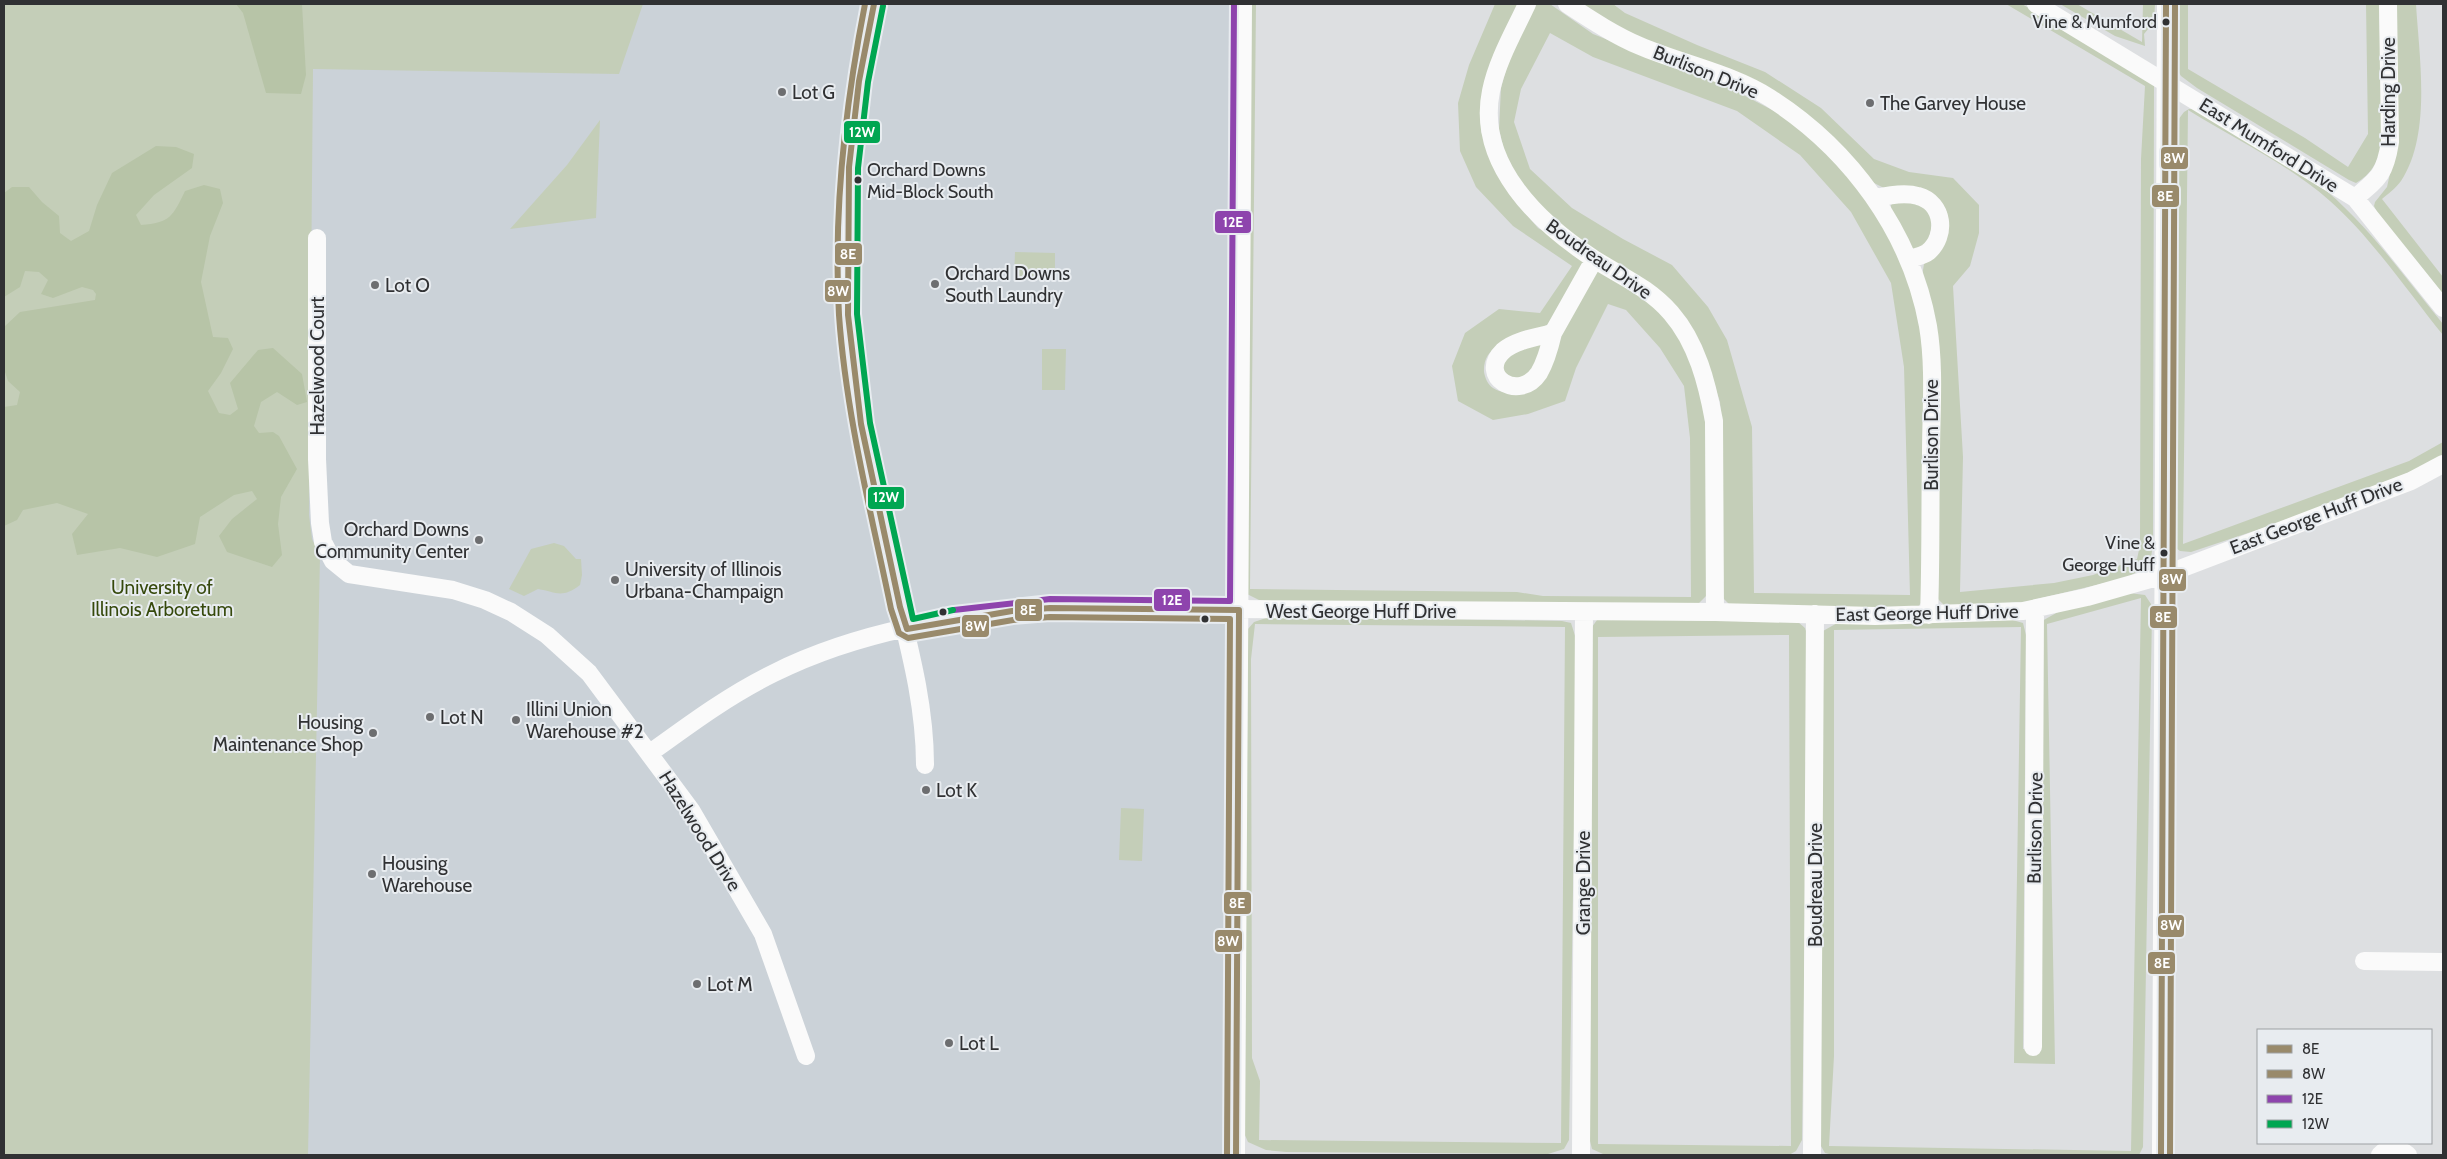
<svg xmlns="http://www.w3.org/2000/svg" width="2447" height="1159" font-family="Cabin,sans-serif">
  <rect width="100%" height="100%" fill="#dddfe1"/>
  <path fill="#cbd2d8" d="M 4,4 L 1229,4 L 1223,1155 L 4,1155 Z"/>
  <path fill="#c4ceb8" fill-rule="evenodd" d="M 4,4 L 643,4 L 619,74 L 313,69 L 309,515 L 312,539 L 320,556 L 308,1155 L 4,1155 Z
    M 1249,4 L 1256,4 L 1250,589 L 1517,592 L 1543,596 L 1691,597 L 1690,438 L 1684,386 L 1660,348 L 1626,310 L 1608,304 L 1576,368 L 1565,401 L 1528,414 L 1493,420 L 1458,401 L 1452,366 L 1465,333 L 1499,309 L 1540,313 L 1572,266 L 1513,226 L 1476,187 L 1460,151 L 1458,103 L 1469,65 L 1495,4 L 1519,4 L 1482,101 L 1481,131 L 1492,161 L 1513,199 L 1538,228 L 1573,248 L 1583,262 C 1576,277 1563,310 1553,320 C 1534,340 1482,335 1484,372 C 1485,378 1488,385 1493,388 C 1500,393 1508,392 1515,393 L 1555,345 L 1595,273 L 1601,270 L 1609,272 C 1624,284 1655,302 1666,316 C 1723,388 1707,510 1706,596 L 1696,606 L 1284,603 L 1259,600 L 1247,594 Z
    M 1538,4 L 1550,4 L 1593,34 L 1646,55 L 1705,75 L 1778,113 L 1812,139 L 1841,168 L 1874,211 L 1896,247 L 1915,302 L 1921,335 L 1925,379 L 1921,603 L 1917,608 L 1904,610 L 1730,605 L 1721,596 L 1718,586 L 1723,443 L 1720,402 L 1710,371 L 1648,284 L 1556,225 L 1513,176 L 1504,150 L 1499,129 L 1501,88 L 1511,52 L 1533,7 ZM 1550,33 L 1593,57 L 1737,111 L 1800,155 L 1851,212 L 1891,283 L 1904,367 L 1910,595 L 1754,593 L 1752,427 L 1727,340 L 1708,307 L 1672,265 L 1623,239 L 1572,208 L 1530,169 L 1514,122 L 1521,89 Z
    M 1574,4 L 1613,4 L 1625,13 L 1697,45 L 1765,72 L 1821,108 L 1874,159 L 1909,172 L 1953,178 L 1979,205 L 1979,233 L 1970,266 L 1953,286 L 1963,457 L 1960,592 L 2054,583 L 2093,575 L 2137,559 L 2140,545 L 2141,159 L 2145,86 L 2006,4 L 2022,4 L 2154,83 L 2153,545 L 2151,557 L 2135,573 L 2126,578 L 2025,602 L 1945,606 L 1938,599 L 1921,282 L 1924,264 L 1938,252 L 1947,226 L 1947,212 L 1936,200 L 1884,188 L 1872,182 L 1823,132 Z
    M 2060,4 L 2077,4 L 2142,42 L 2143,4 L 2155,4 L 2154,22 L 2144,34 L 2145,46 L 2115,36 Z
    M 2173,4 L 2188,4 L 2188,69 L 2305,138 L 2348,167 L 2368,134 L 2366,4 L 2379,4 L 2383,145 C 2377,162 2372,174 2356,183 L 2349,180 L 2197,88 L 2181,76 L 2174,65 Z
    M 2395,4 L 2416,4 C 2419,56 2432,134 2401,181 C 2396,188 2388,194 2382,199 L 2443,277 L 2443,297 L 2380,218 L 2374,206 L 2375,202 L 2387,187 L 2394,156 Z
    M 2189,109 L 2195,109 L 2317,183 C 2366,222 2403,275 2443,324 L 2443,335 C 2409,293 2370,236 2330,201 C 2288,164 2235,139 2188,110 L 2183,544 L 2409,461 L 2443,442 L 2443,457 L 2431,464 L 2275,524 L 2191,552 L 2180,551 L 2172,545 L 2172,128 L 2184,112 Z
    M 600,120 L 596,218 L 510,229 L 567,165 Z
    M 1894,202 C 1901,202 1911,200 1918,203 C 1939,211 1932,235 1923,250 L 1914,252 L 1891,211 L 1891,205 Z
    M 1015,252 L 1055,253 L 1055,280 L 1014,279 Z
    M 1541,343 L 1542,350 L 1527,379 L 1517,381 L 1503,375 L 1502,360 L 1514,351 Z
    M 1042,349 L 1066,349 L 1065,390 L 1042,390 Z
    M 554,543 L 564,546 L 576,559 L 581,559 L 582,575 L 580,585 C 562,599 556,592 538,589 L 524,596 L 509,589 L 531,549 Z
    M 2129,593 L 2145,595 L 2151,604 L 2152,612 L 2143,1147 L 2139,1155 L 1833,1155 L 1825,1153 L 1818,1141 L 1823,631 L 1839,622 L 2009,619 L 2023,623 L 2026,635 L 2023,1049 L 2038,1050 L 2042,621 L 2058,612 ZM 2141,598 L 2131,1151 L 1829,1146 L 1834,1056 L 1834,630 L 2021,627 L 2014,1063 L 2055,1064 L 2047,624 Z
    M 1272,616 L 1562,621 L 1571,623 L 1577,642 L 1569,1140 L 1564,1149 L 1548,1154 L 1286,1152 L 1266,1150 L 1248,1142 L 1244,1133 L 1248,629 L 1254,622 ZM 1255,624 L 1565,627 L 1561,1143 L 1259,1140 L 1260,1081 L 1252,1058 L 1251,659 Z
    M 1615,619 L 1798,622 L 1805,628 L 1809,640 L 1802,1140 L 1796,1151 L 1789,1155 L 1634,1155 L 1603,1154 L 1592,1149 L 1590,1141 L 1592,627 L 1597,620 ZM 1789,635 L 1791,1146 L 1598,1144 L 1598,637 Z
    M 1121,808 L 1144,809 L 1142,861 L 1119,860 Z"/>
  <path fill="#b7c4a7" d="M 236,4 L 302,4 L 306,75 L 301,94 L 266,93 L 243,13 Z
    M 156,146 L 176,147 L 194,154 L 192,168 L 154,195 L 136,215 L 141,225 C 170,223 173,216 185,191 L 204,185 L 220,189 L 223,203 L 210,236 L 201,282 L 213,337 L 228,338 L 233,349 L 221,373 L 208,391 L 219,413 L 230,415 L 238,409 L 230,383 L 258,350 L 273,348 L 302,374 L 307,402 L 297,405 L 277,392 L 261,402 L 254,426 L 259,433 L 273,432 L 279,436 L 297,469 L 281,497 L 278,524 L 282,555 L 272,567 L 227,552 L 219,536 L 232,519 L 257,499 L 252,491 L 234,495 L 200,517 L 195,544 L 157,557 L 120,548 L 77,555 L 72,534 L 88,514 L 57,503 L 23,510 L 17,520 L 4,526 L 4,407 L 17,405 L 20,392 L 8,381 L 4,369 L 4,327 L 20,312 L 95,300 L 96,294 L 93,290 L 82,287 L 53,298 L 41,294 L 48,280 L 39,272 L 25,271 L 20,287 L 4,297 L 4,193 L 12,187 L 29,187 L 42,202 L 59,216 L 60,233 L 71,241 L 89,231 L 97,205 L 112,173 Z"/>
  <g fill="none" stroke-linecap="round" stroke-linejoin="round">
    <path stroke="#fafafa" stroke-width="18" d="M 874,4 C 846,145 838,281 861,423 C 870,484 885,545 899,605 C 912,658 925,710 925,765
      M 1527,4 C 1514,32 1497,61 1491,91 C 1476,164 1539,223 1594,259 C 1622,277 1648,287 1671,313 C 1697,343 1707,383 1714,421 L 1715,612
      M 1567,4 C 1590,19 1614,35 1640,46 C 1682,64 1731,73 1770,98 C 1850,149 1911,232 1928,326 C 1935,368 1931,412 1931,454 C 1930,508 1931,561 1929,615
      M 2036,4 L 2355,198 L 2443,308
      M 1876,198 C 1889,195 1905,192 1918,196 C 1944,203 1947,236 1928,252 C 1923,256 1915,257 1909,259
      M 2355,198 C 2379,178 2385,174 2390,142 L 2388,4
      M 317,238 L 317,459 L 320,523 L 323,542 L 333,561 L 349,574 L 453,590 L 485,600 L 511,612 L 547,635 L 589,673 L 691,810 L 763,934 L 806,1056
      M 1553,333 C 1550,346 1546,361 1539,373 C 1519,403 1477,376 1503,351 C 1515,340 1538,337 1553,333 Z
      M 1553,333 L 1594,260
      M 650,753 C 690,724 729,695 774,673 C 858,631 957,615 1050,608 L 1715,612 L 1875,616 L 2023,611 L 2087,597 L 2164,575 L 2411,481 L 2443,464
      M 2364,961 L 2443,962
      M 2033,1047 L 2035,609
      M 1236,1155 L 1243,4
      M 1581,1155 L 1584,612
      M 1812,1155 L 1815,614
      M 2161,1155 L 2166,4
      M 2380,1155 C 2388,1146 2399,1148 2408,1155"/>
    <defs>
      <path id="bus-1" d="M 874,4 L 859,81 L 849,167 L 848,315 L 861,424 L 900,607 L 907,629 L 1012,611 L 1050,608 L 1239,610 L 1236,1155
        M 2161,1155 L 2166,4"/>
      <path id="bus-2" d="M 865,4 C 845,106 833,210 839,315 C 846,415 871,512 891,609 L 899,633 L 908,638 L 1013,620 L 1050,617 L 1230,619 L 1227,1155
        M 2170,1155 L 2175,4"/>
      <path id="bus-3" d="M 954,610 L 1050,599 L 1230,601 L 1234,4"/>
      <path id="bus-4" d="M 883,6 L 868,82 L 858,168 L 857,314 L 870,423 L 913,619 L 953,610"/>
    </defs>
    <use href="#bus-1" stroke="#e8ecf0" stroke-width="10"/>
    <use href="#bus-2" stroke="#e8ecf0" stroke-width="10"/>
    <use href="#bus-3" stroke="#e8ecf0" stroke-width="10"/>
    <use href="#bus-4" stroke="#e8ecf0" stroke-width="10"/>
    <use href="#bus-1" stroke="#998a6b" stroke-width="6"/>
    <use href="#bus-2" stroke="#998a6b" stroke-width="6"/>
    <use href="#bus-3" stroke="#8e44ad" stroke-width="6"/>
    <use href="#bus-4" stroke="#00a651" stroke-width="6"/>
  </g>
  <g fill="#303133" stroke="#e8ecf0" stroke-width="2">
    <circle cx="2166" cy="22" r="4.5"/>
    <circle cx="858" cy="180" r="4.5"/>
    <circle cx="2164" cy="553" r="4.5"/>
    <circle cx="943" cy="612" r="4.5"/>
    <circle cx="1205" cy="619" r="4.5"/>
  </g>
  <g fill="#6d6e70" stroke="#e8ecf0" stroke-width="2">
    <circle cx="782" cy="92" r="5"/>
    <circle cx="1870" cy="103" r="5"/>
    <circle cx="935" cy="284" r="5"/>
    <circle cx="375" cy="285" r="5"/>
    <circle cx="479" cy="540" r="5"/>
    <circle cx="615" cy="580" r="5"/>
    <circle cx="430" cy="717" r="5"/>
    <circle cx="516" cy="720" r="5"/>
    <circle cx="373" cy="733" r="5"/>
    <circle cx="926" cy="790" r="5"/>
    <circle cx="372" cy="874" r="5"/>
    <circle cx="697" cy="984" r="5"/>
    <circle cx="949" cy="1043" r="5"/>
  </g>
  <g text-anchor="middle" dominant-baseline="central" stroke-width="4" stroke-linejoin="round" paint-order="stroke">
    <g font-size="18" fill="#303133" stroke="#e8ecf0" text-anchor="end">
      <text x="2157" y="22">Vine &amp; Mumford</text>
      <text x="867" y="170" text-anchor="start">Orchard Downs<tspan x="867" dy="22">Mid-Block South</tspan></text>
      <text x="2155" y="543">Vine &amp;<tspan x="2155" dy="22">George Huff</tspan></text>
    </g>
    <g font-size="19" fill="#303133" stroke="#e8ecf0">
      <text transform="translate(1706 72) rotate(22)">Burlison Drive</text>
      <text transform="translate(2388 92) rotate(-90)">Harding Drive</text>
      <text transform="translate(2269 145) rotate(32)">East Mumford Drive</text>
      <text transform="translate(1599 259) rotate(35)">Boudreau Drive</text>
      <text transform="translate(317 366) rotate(-90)">Hazelwood Court</text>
      <text transform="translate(1931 435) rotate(-90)">Burlison Drive</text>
      <text transform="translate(2316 516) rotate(-21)">East George Huff Drive</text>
      <text x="1361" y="611">West George Huff Drive</text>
      <text transform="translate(1927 613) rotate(-1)">East George Huff Drive</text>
      <text transform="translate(2035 828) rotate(-89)">Burlison Drive</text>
      <text transform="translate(700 831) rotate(58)">Hazelwood Drive</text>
      <text transform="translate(1583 883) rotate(-90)">Grange Drive</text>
      <text transform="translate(1815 885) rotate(-90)">Boudreau Drive</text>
    </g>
    <g font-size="19" fill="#303133" stroke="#e8ecf0" text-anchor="start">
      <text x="792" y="92">Lot G</text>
      <text x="1880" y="103">The Garvey House</text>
      <text x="945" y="273">Orchard Downs<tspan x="945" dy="22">South Laundry</tspan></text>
      <text x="385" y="285">Lot O</text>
      <text x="469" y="529" text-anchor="end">Orchard Downs<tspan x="469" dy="22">Community Center</tspan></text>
      <text x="625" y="569">University of Illinois<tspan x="625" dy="22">Urbana-Champaign</tspan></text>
      <text x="526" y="709">Illini Union<tspan x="526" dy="22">Warehouse #2</tspan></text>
      <text x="440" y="717">Lot N</text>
      <text x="363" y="722" text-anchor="end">Housing<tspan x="363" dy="22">Maintenance Shop</tspan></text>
      <text x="936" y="790">Lot K</text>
      <text x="382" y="863">Housing<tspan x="382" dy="22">Warehouse</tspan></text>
      <text x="707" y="984">Lot M</text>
      <text x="959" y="1043">Lot L</text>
    </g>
    <g font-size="19" fill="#36490c" stroke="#e8ecf0">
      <text x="162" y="587">University of<tspan x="162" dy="22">Illinois Arboretum</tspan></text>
    </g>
  </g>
  <g stroke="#e8ecf0" stroke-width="2">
    <rect x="843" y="120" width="38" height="24" rx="5" fill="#00a651"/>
    <rect x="2160" y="146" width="29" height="24" rx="5" fill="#998a6b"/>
    <rect x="2151" y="184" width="29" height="24" rx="5" fill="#998a6b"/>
    <rect x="1214" y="210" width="38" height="24" rx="5" fill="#8e44ad"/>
    <rect x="834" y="242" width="29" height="24" rx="5" fill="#998a6b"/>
    <rect x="824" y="279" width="28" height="24" rx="5" fill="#998a6b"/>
    <rect x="867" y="486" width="38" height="24" rx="5" fill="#00a651"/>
    <rect x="2158" y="568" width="29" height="24" rx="5" fill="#998a6b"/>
    <rect x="1153" y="588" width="38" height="24" rx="5" fill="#8e44ad"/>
    <rect x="1014" y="598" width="29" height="24" rx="5" fill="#998a6b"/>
    <rect x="2149" y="605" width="29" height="24" rx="5" fill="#998a6b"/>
    <rect x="961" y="614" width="29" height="24" rx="5" fill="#998a6b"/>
    <rect x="1223" y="891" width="29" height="24" rx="5" fill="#998a6b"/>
    <rect x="2157" y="914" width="28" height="24" rx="5" fill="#998a6b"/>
    <rect x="1214" y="929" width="29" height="24" rx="5" fill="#998a6b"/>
    <rect x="2147" y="951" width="29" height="24" rx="5" fill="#998a6b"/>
  </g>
  <g font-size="14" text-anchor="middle" font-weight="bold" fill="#fff">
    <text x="862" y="137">12W</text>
    <text x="2174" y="163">8W</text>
    <text x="2165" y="201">8E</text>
    <text x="1233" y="227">12E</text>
    <text x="848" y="259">8E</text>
    <text x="838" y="296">8W</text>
    <text x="886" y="502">12W</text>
    <text x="2172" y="584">8W</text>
    <text x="1172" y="605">12E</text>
    <text x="1028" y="615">8E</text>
    <text x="2163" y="622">8E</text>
    <text x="976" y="631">8W</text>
    <text x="1237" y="908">8E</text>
    <text x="2171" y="930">8W</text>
    <text x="1228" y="946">8W</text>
    <text x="2162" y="968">8E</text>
  </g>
  <rect width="2447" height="1159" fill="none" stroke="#303133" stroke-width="10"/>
  <rect x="2257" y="1029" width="175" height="115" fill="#e8ecf0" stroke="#9ea1a4"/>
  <rect x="2267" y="1045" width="25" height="8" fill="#998a6b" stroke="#9ea1a4"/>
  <text x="2302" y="1054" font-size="15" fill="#303133">8E</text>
  <rect x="2267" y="1070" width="25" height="8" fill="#998a6b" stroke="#9ea1a4"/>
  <text x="2302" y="1079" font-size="15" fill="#303133">8W</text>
  <rect x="2267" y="1095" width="25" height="8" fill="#8e44ad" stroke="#9ea1a4"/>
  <text x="2302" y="1104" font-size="15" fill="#303133">12E</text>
  <rect x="2267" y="1120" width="25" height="8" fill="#00a651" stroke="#9ea1a4"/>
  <text x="2302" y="1129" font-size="15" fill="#303133">12W</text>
</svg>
